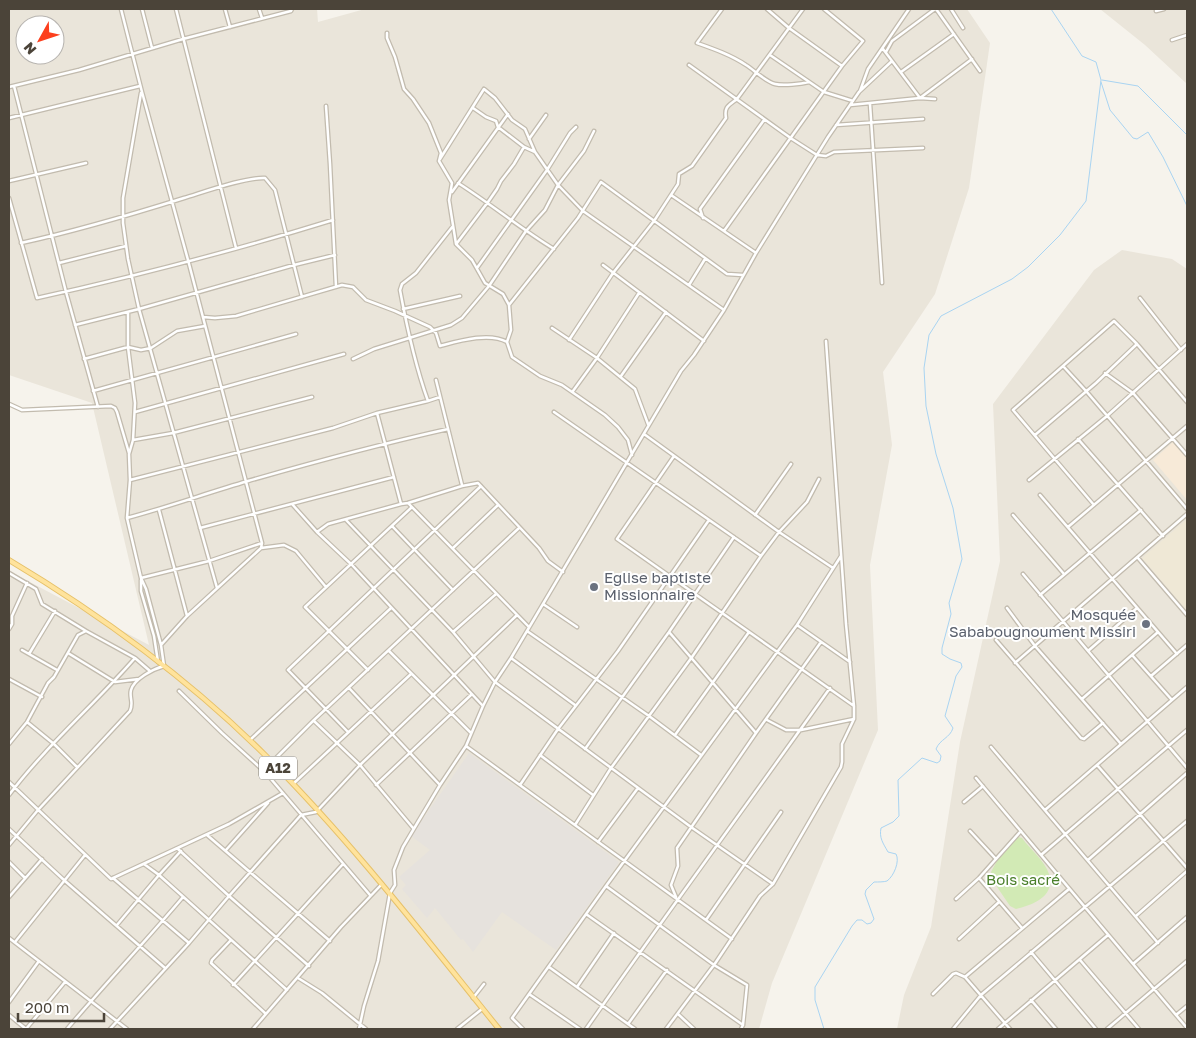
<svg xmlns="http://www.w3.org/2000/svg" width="1196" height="1038" viewBox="0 0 1196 1038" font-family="'Golos Text',sans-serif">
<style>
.residential{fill:#eae5da;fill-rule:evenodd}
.commercial{fill:#f7ead8}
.industrial{fill:#e6e2dd}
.education{fill:#efe8d6}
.green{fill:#d2eab5}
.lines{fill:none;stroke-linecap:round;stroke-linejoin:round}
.stream{stroke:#a9d4f2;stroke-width:1}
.minor-casing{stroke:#c2bbae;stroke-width:5}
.primary-casing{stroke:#e6c16a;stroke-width:6}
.minor{stroke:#fff;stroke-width:2.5}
.primary{stroke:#ffe39c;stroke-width:4}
.worship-dot{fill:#6b7280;stroke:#fff;stroke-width:2}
.labels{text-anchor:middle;stroke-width:4;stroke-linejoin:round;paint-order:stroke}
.shield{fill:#fff;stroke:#817c74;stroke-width:1}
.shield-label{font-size:14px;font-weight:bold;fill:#4b4439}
.worship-label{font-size:15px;fill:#5b616d;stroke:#fff;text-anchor:start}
.park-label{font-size:15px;fill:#4a7f2a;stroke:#fff}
</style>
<rect width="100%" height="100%" fill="#f6f3ec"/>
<!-- residential -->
<path class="residential" d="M9 9H317L318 22 365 9H967L990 43 969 188 935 294 883 372 892 445 870 565 878 730 772 983 759 1029H9V571L149 645 92 403 9 375ZM25 25H55V55H25Z
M1100 9H1187V84L1145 45Z
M1122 250 1172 259 1187 269V1029H897L904 995 931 927 960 742 1000 561 993 404 1094 270Z"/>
<!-- commercial -->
<path class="commercial" d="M1173 442 1187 458V500L1153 460Z"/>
<!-- industrial -->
<path class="industrial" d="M469 753 619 862 556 950 502 912 473 952 463 939 461 940 435 908 427 918 402 889 406 885 399 877 430 850 411 836Z"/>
<!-- education -->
<path class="education" d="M1187 519V611L1142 558Z"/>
<!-- green -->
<path class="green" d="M1018 837 1022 838C1030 849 1045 861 1049 874 1056 896 1033 905 1016 909L1010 906 993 881 991 872 998 859Z"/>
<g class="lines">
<!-- stream -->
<path class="stream" d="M1102 80 1138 86 1187 135
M1101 82 1110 110 1133 138 1137 139 1148 132 1163 157 1187 206
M824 1029 815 1000V987L852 926 857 920H862L867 924 871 923 874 919 865 894 866 890 874 882C878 882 884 882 887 881 894 876 900 861 896 854L888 852C883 843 879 838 881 828L893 822 899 816 898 780 922 758 937 763 940 761 941 756 936 749C940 739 950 738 953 728L945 716 956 676 962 667 961 663 950 659 942 654V648L951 614 949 603 962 559 953 508 936 454 926 406 924 368 929 335 941 316 1012 279 1028 267 1060 235 1086 201 1101 80 1096 62 1082 56 1051 9"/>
<!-- minor casing -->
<g class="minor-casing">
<path id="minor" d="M121 9 142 92 188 260 262 543 261 548 187 616 161 645
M142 9 152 48
M176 9 236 248
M225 9 230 27
M259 9 262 18
M722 9 697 43C714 49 731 55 746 65 754 70 766 82 775 84 783 86 801 84 809 82
M767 9 789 28 842 66
M936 9 980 71
M951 9 963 28
M1156 11 1164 9
M387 33V38L395 57 404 89 413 99 429 123 441 153 439 161 452 183 449 200 456 244 472 260 485 283 503 294 509 305 511 330 507 342 512 357 540 376 562 385 605 415 618 427 628 440 632 455
M1172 40 1187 35
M883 49 920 98 972 59
M886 52 892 41 935 9
M770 55 824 92 853 101
M689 65 792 139 817 155 826 156 834 152 923 148
M901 72 954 34
M14 86 66 292 98 407
M9 87 79 70 183 39 291 11 292 9
M860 91 868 69 909 9
M141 93 123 198V223L128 259 139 309 217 588
M870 104 882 283
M850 105 920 98 935 99
M326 106 330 164 336 287
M473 108 486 117 496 121 498 127 524 147 535 152 558 185 583 211 724 310
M9 118 140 86
M836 125 923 119
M529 139 546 115
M440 159 484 89 495 98 512 120 525 129 535 152
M9 181 86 163
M458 183C491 204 521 229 554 249
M452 192 508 114
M671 195 756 253
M9 198 37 298C137 276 236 250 333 220
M703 218 700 209 764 120
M724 231 842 66 863 41 824 9
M21 243C76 231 130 215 184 198 204 192 246 177 265 178L275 190 302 297
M457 243 488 202 497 189 501 181 514 164 524 147
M59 263 126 246
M603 265 704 341
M477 268 547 170 570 133 576 127
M689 285 705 259
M1140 298 1181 350
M509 305 578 218 601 182 727 274 743 275
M403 309 460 296
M203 317 215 318 236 316 342 285 353 287 366 300 395 311 430 327 436 333 440 346C459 341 489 332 507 342
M75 325 139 309 294 265 335 255
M552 328 597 358 635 389 648 424
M569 340 613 273 654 221 678 184 679 174 692 166 726 118C724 107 728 106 737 99L803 9
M84 359 128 347 141 350 151 348 177 331 205 326
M353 359 374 349 451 325 462 318 489 286 526 231 545 210 558 185 584 151 594 131
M1063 366 1086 391 1187 509
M1105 373 1133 393 1187 455
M621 376 666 312
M436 380 462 485
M93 391 296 334
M573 391 597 358 639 293
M428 401C415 365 407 328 400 290L402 284 416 273 453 226
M9 404 22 410 111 406 115 408 117 412 129 453
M135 412 344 354
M554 412 761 556
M377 413 401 504
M644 434 779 532 833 568
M1035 435 1096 383 1137 344
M1078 439 1163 536
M133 440 173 433 312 397
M674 456 617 539 854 706
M130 480 333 428 377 413 428 401 440 397
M1029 480 1107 416 1187 344
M1040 495 1177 654
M408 503 529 627
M292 504 317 532 352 565 483 706
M1094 505 1013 410 1114 321 1137 344 1187 402
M159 510 187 616
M755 515 791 464
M1013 515 1064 574
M127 518C168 507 207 493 248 481 314 462 381 444 448 429
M346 520 453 632 495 682 691 827 773 884
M392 526 453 590
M1068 527 1187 426
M200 528 394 477
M317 532 328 524 401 504 408 503 462 486 478 483 539 548 548 561 563 572
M261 548 284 545 296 551 326 587
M453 548 498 505
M1138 558 1187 615
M9 573 36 589 42 604 86 631 135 658 150 671
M1023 574 1187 768
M141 578 209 561 262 543
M141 580V591L154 636 158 662
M1040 595 1141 510
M543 604 577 627
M1007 608 1035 646 1121 744
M797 625 850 662
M9 629 12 624V616L27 583
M527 631 649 716 701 755
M453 632 496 594
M669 632 756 733
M996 640 1081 738 1084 739 1103 723
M22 650 57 670
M389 651 471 733
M1088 651 1137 608
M68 653 115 682 139 679
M29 654 55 611
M1132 655 1172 700
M511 658 575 705
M1015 663 1187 514
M368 670 305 607 412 507
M1151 676 1187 645
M9 679 42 697
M349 688 440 785
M179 691 222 733 265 772 370 895
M1082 699 1158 632
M767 720 786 730H801L854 719
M314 721 360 765 413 828
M27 722 54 744 77 767
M348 732 288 670 481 486
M675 735 749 632
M250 740 391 608
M9 744 27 722 48 683 54 677 78 635 86 631
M466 746 732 939
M991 747 1158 943
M585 749 669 632 734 537
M540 755 593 795
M272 762 314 720 519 528
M1097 765 1187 868
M976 778 1187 1028
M9 782 111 879 229 824 283 793
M293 784 411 674
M376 785 472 694
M520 785 558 729 618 651 709 520
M9 795C46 746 94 705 135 658
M964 802 983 786
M1045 810 1187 687
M575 825 611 768 692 657 761 556 779 532 807 502 819 479
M9 829 65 881 165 968
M970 831 996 859
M207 835 330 941
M598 842 638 788
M9 845 38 810 130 711C134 702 129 698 131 690 134 679 153 669 164 666L161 645 146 589 141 578 127 518 130 480 129 454 133 440 135 403 128 347V312
M178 849 229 896 309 966
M226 850 268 803
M1041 855 1187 730
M1088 860 1187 773
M9 862 25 878
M144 864 159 875 287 990
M113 878 189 943
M979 878 1022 928
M606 886 714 965 747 985 743 1025 741 1029
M9 897 42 859
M676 897 671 885 678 866 677 848 756 733 821 642
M956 899 979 878 1021 831
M586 914 743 1025
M1136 916 1187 871
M706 920 781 812
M117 925 159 875 181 851
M9 938 127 1029
M959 939 999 902
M231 940 212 960 211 963 266 1014
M15 942 85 855
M1031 952 1096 1029
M1080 960 1139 1029
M1133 964 1187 917
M549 967 635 1029
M965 977 1069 889
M298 978 322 993 366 1029
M233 985 343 864
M577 987 614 933
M529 994 580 1029
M933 994 953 974 956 973 965 977 1010 1029
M473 998 484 984
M1031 1000 1056 1029
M9 1002 39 961
M678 1014 694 1029
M9 1015 26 1029
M1176 1015 1187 1006
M628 1024 667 970
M26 1029 65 982
M67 1029C105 984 145 942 183 897
M110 1029 189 943 229 896 301 815 316 812 360 765 516 616
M253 1029 341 927 382 884
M359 1029 364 1006 378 961 390 893 395 885 394 870 403 847 440 785 466 746 483 706 495 682 511 658 681 371 694 355 724 310 756 253 828 137 859 92 892 61
M457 1029 482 1009
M523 1029 512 1018 606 886 797 625 841 556
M586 1029C666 914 749 802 830 688
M666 1029 714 965 760 896 773 884 841 767 842 762V744L854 719V706L846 624 826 341
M953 1029 981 995 1187 821
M998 1029 1108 935
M1107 1029 1187 961"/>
</g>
<!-- primary casing -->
<g class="primary-casing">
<path id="primary" d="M9 560C101 615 190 680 266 756 351 841 424 936 499 1029"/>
</g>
<!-- minor -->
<use href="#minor" class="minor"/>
<!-- primary -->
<use href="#primary" class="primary"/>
</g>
<!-- markers -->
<g class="worship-dot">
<circle cx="594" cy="587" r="5"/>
<circle cx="1146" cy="624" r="5"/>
</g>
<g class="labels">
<!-- shield labels -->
<rect class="shield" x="259" y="756.5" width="38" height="23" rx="4"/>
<g class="shield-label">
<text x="278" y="773">A12</text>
</g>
<!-- worship labels -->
<g class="worship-label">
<text x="604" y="583">Eglise baptiste<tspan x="604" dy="17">Missionnaire</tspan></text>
<text x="1136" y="620" text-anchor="end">Mosquée<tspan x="1136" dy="17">Sababougnoument Missiri</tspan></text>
</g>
<!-- park labels -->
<g class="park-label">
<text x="1023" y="885">Bois sacré</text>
</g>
</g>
<!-- border -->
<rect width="1196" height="1038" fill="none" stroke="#4b4439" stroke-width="20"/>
<!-- north arrow -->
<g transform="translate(40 40) rotate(230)"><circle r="24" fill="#ffffff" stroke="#b7b4b0"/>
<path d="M0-4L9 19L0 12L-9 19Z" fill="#fc3f1d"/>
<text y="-8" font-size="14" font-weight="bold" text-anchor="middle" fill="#4b4439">N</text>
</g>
<!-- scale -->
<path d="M18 1013v8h86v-8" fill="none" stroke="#4b4439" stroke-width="2.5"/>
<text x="25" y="1013" font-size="15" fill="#4b4439" stroke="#ffffff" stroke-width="4" paint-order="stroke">200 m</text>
</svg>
